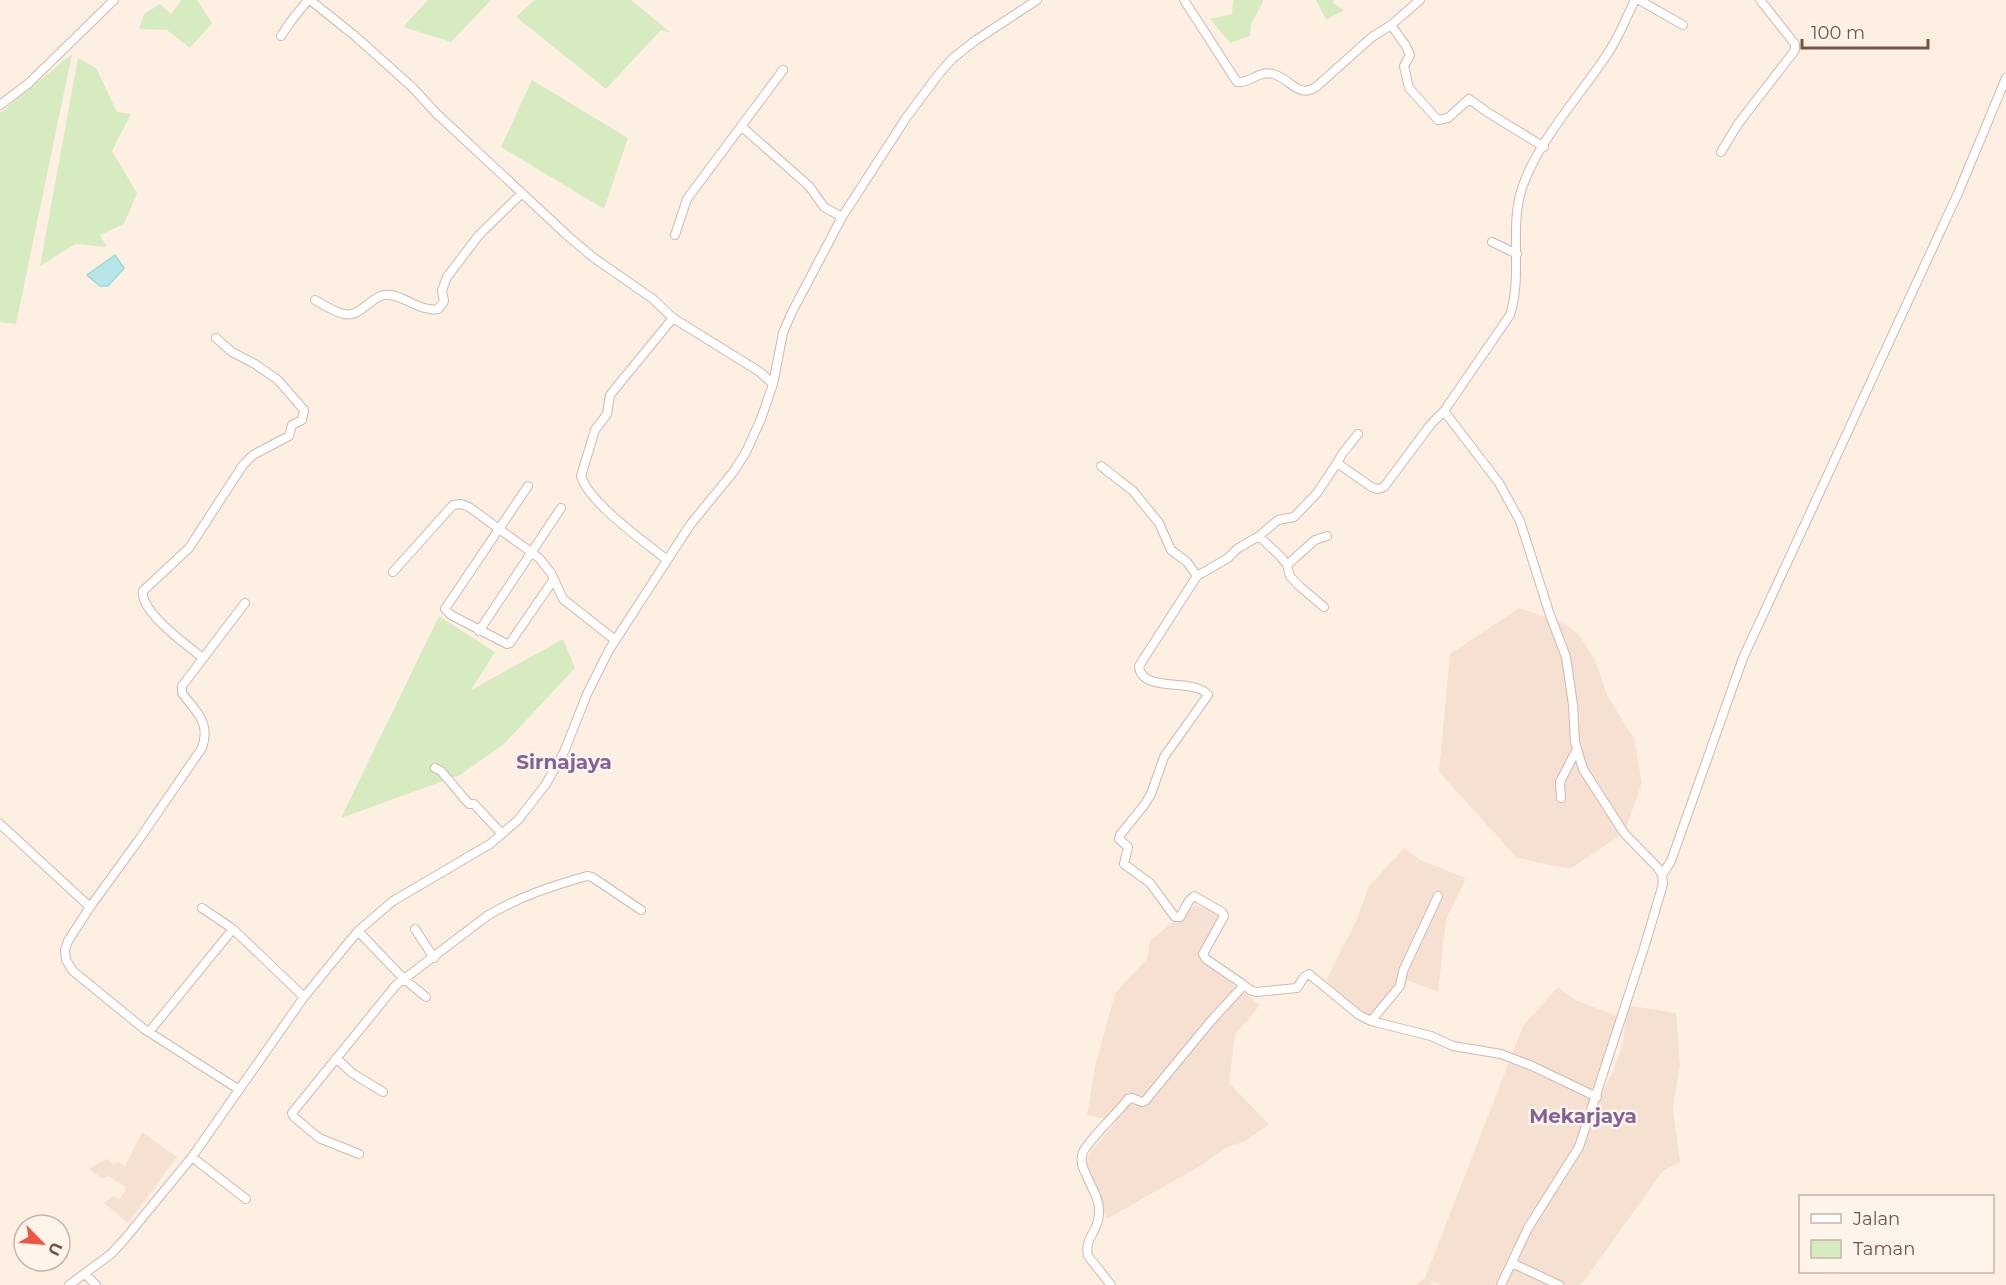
<svg xmlns="http://www.w3.org/2000/svg" width="2006" height="1285" viewBox="0 0 2006 1285" font-family="Montserrat,sans-serif">
<style>
.residential{fill:#f5e0d1}
.green{fill:#d7ebc0}
.water{fill:#b6e6e8;stroke:#9cd8da;stroke-width:1.5}
.lines{fill:none;stroke-linecap:round;stroke-linejoin:round}
.street-casing{stroke:#d1b8ab;stroke-width:10}
.street{stroke:#fff;stroke-width:8}
.labels{text-anchor:middle;stroke-width:5;stroke-linejoin:round;paint-order:stroke}
.quarter-label{font-size:20px;font-weight:bold;fill:#81639a;stroke:#fff4ea}
</style>
<rect width="100%" height="100%" fill="#fdf0e3"/>
<!-- residential -->
<path class="residential" d="M1519 608 1564 623 1580 636 1595 660 1607 695 1634 739 1642 783 1624 833 1570 869 1517 858 1439 772 1450 654Z
M1404 848 1420 860 1466 878 1446 920 1438 992 1402 978 1386 1004 1366 1018 1326 980 1357 919 1369 886Z
M1195 905 1224 914 1206 959 1239 991 1208 1031 1243 992 1260 1005 1235 1035 1229 1083 1269 1124 1246 1141 1225 1148 1205 1163 1107 1219 1081 1164 1124 1112 1112 1120 1087 1115 1095 1067 1115 993 1147 959 1150 940Z
M1558 987 1575 1000 1620 1017 1598 1087 1594 1086 1584 1090 1597 1097 1591 1113 1613 1072 1624 1040 1625 1005 1676 1013 1680 1066 1673 1108 1680 1162 1663 1171 1581 1285H1502L1552 1188 1522 1229 1495 1285H1441L1428 1280 1434 1285H1415L1425 1278 1523 1026Z
M142 1132 177 1157 128 1223 104 1203 112 1196 120 1199 126 1187 108 1176 102 1179 89 1169 100 1162 108 1159 113 1165 119 1162 125 1166Z"/>
<!-- green -->
<path class="green" d="M181 0H197L212 23 190 48 167 30 139 29 144 14 160 4 171 14Z
M428 0H491L451 42 403 27Z
M534 0H631L671 33 661 30 606 89 516 17Z
M1233 0H1263V2L1251 24 1250 36 1230 43 1210 19 1232 14Z
M1316 0H1334L1333 3 1344 10 1326 20Z
M72 54 16 324 0 322V113Z
M78 58 96 68 117 112 131 114 112 151 137 193 124 224 100 235 107 247 75 244 40 266Z
M532 80 628 138 604 209 501 147Z
M439 616 495 652 471 690 563 639 575 668 504 744 460 775 341 818Z"/>
<!-- water -->
<path class="water" d="M115 255 124 268 108 286H100L87 275Z"/>
<g class="lines">
<!-- street casing -->
<g class="street-casing">
<path id="street" d="M310 0 355 36 412 87 436 113 569 237 594 258 653 299 673 318 760 372 773 384
M1184 0 1237 82C1250 84 1258 70 1273 74 1290 78 1298 99 1316 87L1372 37 1391 25 1420 0
M1639 0 1683 25
M1391 25 1406 46 1410 55 1404 66 1409 88 1438 120 1448 118 1469 99 1487 112 1544 147
M281 36 291 21 308 0
M0 105 29 83 114 0
M741 126 809 186 824 207 842 217
M1721 152 1738 124 1795 50V44L1760 0
M675 235 687 199 783 70
M1492 242 1517 254
M315 300C324 305 334 312 344 314 363 318 372 292 390 295 406 297 421 312 438 309L444 301 442 290 447 277 479 235 521 194
M1337 463 1342 454 1358 434
M1101 466 1133 491 1159 523 1171 550 1187 562 1197 576
M528 486 445 609 451 615 507 644 510 643 554 579
M1259 536 1282 558 1287 565 1290 576 1298 585 1324 607
M667 560C645 542 589 503 581 476L595 430 607 414 610 395 673 318
M1287 565 1315 540 1327 536
M393 572 453 505 461 504 469 507 539 558 551 573 563 599 615 640
M479 631 561 508
M203 658C187 645 140 612 143 591L189 548 243 465 253 455 289 436 292 425 302 420 304 410 278 380 255 364 232 352 216 338
M435 768 441 771 469 804H474L502 834
M1561 798 1560 782 1576 751
M0 824 90 907
M1662 875 1671 861 1743 658 1959 191 2006 78
M202 908 233 929 304 997
M415 929 434 958
M358 931 404 979 487 916C518 897 552 886 587 876L592 877 641 910
M1244 985 1206 959 1203 954 1224 916 1222 912 1194 896 1189 901 1180 917H1175L1150 883 1124 864 1128 847 1119 839 1120 835 1145 804 1151 794 1164 757 1208 695C1194 677 1141 694 1139 666L1197 576 1228 558 1237 549 1259 536 1278 520 1294 517 1317 493 1337 463 1373 488 1378 489 1384 487 1431 424 1444 411
M1371 1021 1400 986 1403 971 1438 896
M149 1032 233 929
M336 1058 352 1073 383 1092
M238 1089 144 1029 73 971 66 960 65 950 68 941 90 907 138 841 202 748C211 722 196 712 182 693V686L245 603
M359 1154 319 1138 294 1117 292 1113 396 985 404 979 426 997
M192 1157 246 1199
M1512 1263 1559 1285
M85 1274 96 1285
M69 1285 111 1254 124 1240 192 1157 304 997 358 931 393 901 490 844 518 820 546 784 564 752 587 694 609 650 690 525 734 471 746 452 761 419 773 384 783 333 791 314 842 217 906 118 938 75 953 58 976 40 1037 0
M1111 1285 1088 1256C1084 1237 1099 1232 1099 1213 1100 1198 1091 1188 1086 1174 1082 1167 1080 1160 1083 1152 1089 1139 1118 1113 1128 1099L1132 1098 1142 1102 1145 1101 1210 1022 1244 985 1250 990 1256 992 1297 988 1304 977 1309 974 1359 1015 1371 1021 1431 1036 1453 1046 1501 1054 1532 1066 1597 1097
M1501 1285 1528 1228 1579 1147 1645 945 1663 884 1662 875 1658 868 1624 833 1583 769 1575 742 1573 705 1566 657 1550 615 1520 521 1499 483 1444 411 1510 315C1523 275 1509 227 1522 188 1539 139 1580 96 1608 53 1619 37 1626 18 1635 0"/>
</g>
<!-- street -->
<use href="#street" class="street"/>
</g>
<g class="labels">
<!-- quarter labels -->
<g class="quarter-label">
<text x="564" y="769">Sirnajaya</text>
<text x="1583" y="1123">Mekarjaya</text>
</g>
</g>
<!-- legend -->
<rect x="1799" y="1195" width="195" height="78" fill="#fff4ea" stroke="#c8b4a9" stroke-width="1.5"/>
<rect x="1811" y="1214" width="30" height="9" fill="#ffffff" stroke="#c8b4a9" stroke-width="1.5"/>
<text x="1853" y="1225" font-size="18" fill="#765347">Jalan</text>
<rect x="1811" y="1240" width="30" height="18" fill="#d7ebc0" stroke="#c8b4a9" stroke-width="1.5"/>
<text x="1853" y="1255" font-size="18" fill="#765347">Taman</text>
<!-- north arrow -->
<g transform="translate(42 1243) rotate(115)"><circle r="28" fill="#fff4ea" stroke="#c8b4a9" stroke-width="1.5"/>
<path d="M0-4.5L10 22L0 15L-10 22Z" fill="#ed5442"/>
<text y="-9" font-size="16" font-weight="bold" text-anchor="middle" fill="#765347">U</text>
</g>
<!-- scale -->
<path d="M1802 39v9h126v-9" fill="none" stroke="#765347" stroke-width="3"/>
<text x="1811" y="39" font-size="18" fill="#765347" stroke="#fff4ea" stroke-width="4.5" paint-order="stroke">100 m</text>
</svg>
